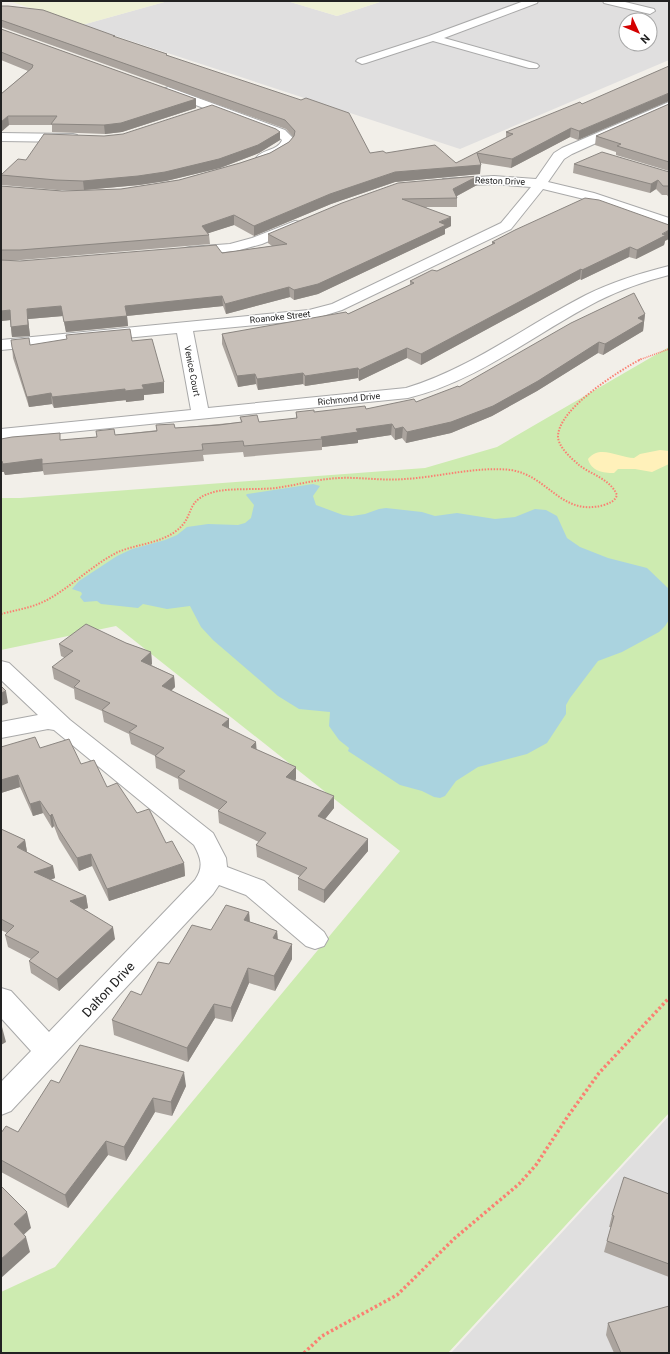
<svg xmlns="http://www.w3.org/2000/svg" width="670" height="1354" viewBox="0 0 670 1354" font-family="Roboto,sans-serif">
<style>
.residential{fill:#e0dfdf;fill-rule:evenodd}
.farmland{fill:#eef0d5}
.grass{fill:#cdebb0}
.sand{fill:#fff1ba}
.water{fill:#aad3df}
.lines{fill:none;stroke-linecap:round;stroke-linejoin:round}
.minor-casing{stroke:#a9a9a9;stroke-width:2}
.path-far2{stroke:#fa8072;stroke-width:1.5;stroke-dasharray:1 1;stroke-linecap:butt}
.path-far1{stroke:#fa8072;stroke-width:2;stroke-dasharray:1.5 1.5;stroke-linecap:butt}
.path{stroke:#fa8072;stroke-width:3.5;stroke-dasharray:2.5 2.5;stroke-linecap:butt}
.minor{fill:#fff;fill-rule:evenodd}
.wall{fill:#aba49e}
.shaded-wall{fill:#8b8681}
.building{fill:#c7bfb8;stroke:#8b8681}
.labels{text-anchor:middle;stroke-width:3;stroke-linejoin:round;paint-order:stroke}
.far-street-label{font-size:9px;fill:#222;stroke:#fff}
.near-street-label{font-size:13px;fill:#222;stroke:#fff}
</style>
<rect width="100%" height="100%" fill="#f2efe9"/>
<!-- residential -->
<path class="residential" d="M168 1H287L337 16 383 1H669V60L460 149 82 25ZM626 20H650V44H626Z
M669 1116V1353H451Z"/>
<!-- farmland -->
<path class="farmland" d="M9 1H168L82 25Z
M287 1H383L337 16Z"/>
<!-- grass -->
<path class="grass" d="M669 347V1113L448 1353H1V1292L55 1267 400 851 116 626 1 650V498H20L425 468 497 447Z"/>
<!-- sand -->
<path class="sand" d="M660 450 669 451V464L652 472 635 469H618L614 473C603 473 591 471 588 459 600 444 619 458 634 458L640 454Z"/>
<!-- water -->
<path class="water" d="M313 484 320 486 313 496 316 505 343 515 352 516 365 514 379 509 386 508 422 512 435 516 457 513 495 519 515 517 535 509 546 510 557 516 567 538 580 547 608 558 647 568 669 589V620L665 626 659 632 622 652 598 661 570 698 566 705V714L547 743 527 754 478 767 456 781 445 796 440 798 434 797 422 791 400 785 348 751 349 748 339 740 329 726 330 712 299 709 278 696 213 640 201 627 190 606 167 609 143 604 138 608 101 604 97 601 84 602 80 597 82 594 81 592 72 589 79 581 117 556 132 549 165 540 177 535 187 527 208 524 238 525 245 523 251 518 254 505 246 495 247 494Z"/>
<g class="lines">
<!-- minor casing -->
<g class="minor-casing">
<path id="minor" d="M524 1H538L537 3 444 38 537 64 539 66 537 68H529L433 41 366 63 362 64 356 61 358 59 429 36Z
M603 1H621L654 9 655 11 650 14 604 3Z
M168 87 285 130 294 139C292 152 270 164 257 161L256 158C262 149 278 151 282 140L277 136 164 93 162 91 164 89Z
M669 102V110L572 154 564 159 548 182 594 193 669 218V227L584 199 543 189 511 229 342 310 310 320 193 331 208 408 406 388C472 368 525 326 586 295 612 282 641 273 669 266V275C645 281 620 290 598 301 534 334 478 381 408 398L1 439V429L191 410 177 333 1 350V340L309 310 332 304 501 223 531 187 494 184 448 186 443 185 441 182 443 179 494 176 536 179 554 153 562 148Z
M1 133 73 134 77 135 79 138 77 141 73 142 1 141Z
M295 221 300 222 302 225 300 228 262 244 236 251 190 255 185 254 183 251 185 248 190 247 230 244 252 238Z
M1 661 9 663 70 720 213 833 226 858 227 867 264 881 324 932 328 939 324 946 315 949 306 946 246 895 219 885 213 894 11 1111 1 1115V1082L31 1051 1 1018V988L11 991 49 1032 195 880C204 867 201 858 194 845L54 730 48 729 1 738V722L38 715 1 680Z"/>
</g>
<!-- path-far2 -->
<path class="path-far2" d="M639 360 669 349"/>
<!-- path-far1 -->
<path class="path-far1" d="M1 614C16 610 31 608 45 601 70 588 91 566 116 553 135 544 159 544 176 531 197 516 182 499 218 491 237 488 257 490 276 488 297 485 318 479 339 478 361 477 383 481 405 479 439 477 478 466 511 470 549 476 561 517 604 505 610 503 615 501 617 495 610 479 592 475 579 465 571 458 558 447 558 436 559 408 619 371 641 359"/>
<!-- path -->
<path class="path" d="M304 1353 322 1336 397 1295 455 1238 519 1184 536 1165 568 1116 599 1073 669 998"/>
<!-- minor -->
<use href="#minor" class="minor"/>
</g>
<!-- wall -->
<path class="wall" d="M1 6 115 37 167 54V55L370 153H386L456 163 506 138V132L582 104 578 140 570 137 511 168 480 163V174L395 182 331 204 254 236 234 225 208 233 209 235 210 244 21 260H1V186L62 191 121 189 179 180 240 163 270 153 289 142 293 137 286 129 1 27Z
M1 29 196 99V108L122 132 105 134 52 132V125H9L1 132V94L28 71 1 60Z
M669 104V171L616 155V152L595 145 596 136Z
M280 132V140L259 153 220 168 166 181 139 185 84 190H57L2 185 1 175 26 160 104 136Z
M574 164 669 172V198L667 195H662L656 189 650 193 573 173Z
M478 176 477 185 457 196V207H426L451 226 445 229V234L318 294 294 300 290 297 226 314 223 306 127 316 128 326 66 332 63 316 28 319 30 336 12 337 10 320 1 321V260L20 261 222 253 272 246 268 243V234Z
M665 241 664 245 636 259 629 257 581 280 580 279 421 365 407 358 359 381 358 378 305 386 303 384 258 390 256 384 238 387 222 344V334L348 314 410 285V281L437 271 492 245V242Z
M645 314 643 331 603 355 598 353 537 391 492 416 451 433 406 443 402 438 395 440 391 435 358 440V443L322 447V450L244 457 243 452 203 455 204 461 44 475 43 471 5 475 4 472H1V439L61 440 97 437 175 428 241 422 240 417 259 422 296 419V412H314L366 409 416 402 459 387Z
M132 341 164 393 144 395V400L126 402V400L54 408 52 404 29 407 13 358 12 347 30 345Z
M126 643 151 652 152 664 151 665 174 676 175 687 171 691 229 719V729L257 750 296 767V779L295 780 334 808 325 819 368 851 324 903 298 890V878L300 876 257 857 256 845 259 842 219 823 218 811 219 810 179 789 178 779 156 768 155 756 131 744 129 734 104 722 102 711 75 699 74 689 54 679 52 667 65 658 61 656 59 644Z
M1 747 40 748 81 764 137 813 166 843 184 863 185 876 109 901 92 866 79 871 59 839 54 826 52 828 43 813 33 816 20 787 1 793Z
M1 829 25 840 27 852 53 866 55 878 51 880 86 896 88 908 84 909 115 939 59 991 31 973 29 961 31 959 8 947 5 935 7 933 1 930Z
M249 912 250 922 277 931 278 940 292 944V959L275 991 249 983 232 1022 215 1018 188 1062 114 1035 112 1020 141 995 169 964 211 930Z
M59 1083 186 1086 172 1116 155 1112 126 1161 108 1155 68 1208 1 1172V1133L18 1132Z
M669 1194V1277L604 1252 607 1241 611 1227H609L612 1215Z
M608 1323 669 1353H614L606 1335Z"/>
<!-- shaded-wall -->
<path class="shaded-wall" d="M669 93V101L578 140 579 131Z
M196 99V108L122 132 105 134 104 125Z
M8 116 9 125 1 132V122Z
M571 128 570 137 511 168 512 159Z
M280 132V140L259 153 220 168 166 181 139 185 84 190 83 181Z
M481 165 480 174 395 182 331 204 254 236V226L330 194 395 172Z
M478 176 477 185 453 198V189Z
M658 180 656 189 650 193 651 184Z
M234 215V225L203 235 202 226Z
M451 217V226L445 229V234L318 294 294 300V290Z
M669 230V239L665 241 664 245 636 259 637 250Z
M630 247 629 257 581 280 582 270Z
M581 269 580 279 421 365V354Z
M289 287 290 297 226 314 225 304Z
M222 296 223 306 126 316 125 306Z
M61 306 63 316 28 319 30 336 12 337 11 327 27 309Z
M10 310 11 320 1 321V311Z
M645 314 643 331 603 355 605 344 638 318Z
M127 316 128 326 66 332 64 322Z
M599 342 598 353 537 391 492 416 451 433 406 443 407 432Z
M407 348V358L359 381V370Z
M358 368V378L305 386V376Z
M303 373V384L258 390 257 379Z
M255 374 256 384 238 387 237 376Z
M164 382V393L144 395V400L126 402 125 391 142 385Z
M125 389 126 400 54 408 52 397Z
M51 393 52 404 29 407 27 397Z
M392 424 391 435 358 440V443L322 447V439L321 437 356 429Z
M403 427 402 438 395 440V429Z
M42 459 43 471 5 475 4 472H1V461Z
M151 652 152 664 142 673 141 661Z
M174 676 175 687 163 698 162 686Z
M6 691 8 703 1 706V693Z
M229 719V731L222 725Z
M256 742 257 754 251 747Z
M296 767V779L287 789 286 777Z
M18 775 20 787 1 793V780Z
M334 796V808L318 828V816Z
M40 801 43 813 33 816 30 804Z
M52 814 54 826 52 828 50 816Z
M368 839V851L324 903V890Z
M25 840 27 852 17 847Z
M91 854 92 866 79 871 77 858Z
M184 863 185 876 109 901 107 889Z
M53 866 55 878 36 884 34 872Z
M86 896 88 908 72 913 70 901Z
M249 912 250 927 244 920Z
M113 927 115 939 59 991 57 979Z
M277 931 278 945 273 938Z
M292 944V959L275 991 274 976Z
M248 968 249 983 232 1022 231 1008Z
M214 1004 215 1018 188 1062 187 1048Z
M2 1027 6 1042 1 1045V1028Z
M184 1072 186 1086 172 1116 171 1102Z
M153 1098 155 1112 126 1161 124 1147Z
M106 1141 108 1155 68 1208 65 1195Z
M27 1212 31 1228 18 1240 14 1224Z
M26 1237 30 1252 1 1278V1259Z"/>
<!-- building -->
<path class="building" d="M1 6H8L43 10 115 36H113L167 54 166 55 301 100 306 98 349 113 370 153 383 151 386 153 435 145 456 163 513 134 506 132 580 102 582 104 669 66V93L579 131 571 128 512 159 477 153 481 165 395 172 330 194 254 226 234 215 202 226 209 235 20 250H1V186L62 191 121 189 179 180 240 163 270 153 289 142 294 136 295 131 285 120 1 20Z
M1 29 196 99 121 123 104 125 51 124 57 116H8L1 122V94L32 68 33 65 1 52Z
M669 104V162L617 146 621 144 596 136Z
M212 105 276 129 280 132 258 145 219 159 165 172 138 176 83 181 56 180 1 175 18 159 26 160 44 134 104 136 123 134Z
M602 152 669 172V187L668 186H663L658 180 651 184 574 164Z
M478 176 453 189 457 198 402 199 451 217 439 222 446 225 318 284 294 290 289 287 225 304 222 296 125 306 127 316 64 322 61 306 27 309 28 325 11 327 10 310 1 311V260L20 261 216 245 222 253 287 244 268 234 342 203 398 183Z
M585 198 599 200 669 225V230L662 234 666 235 637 250 630 247 582 270 581 269 421 354 407 348 359 370 358 368 305 376 303 373 257 379 255 374 237 376 222 334 346 312 348 314 414 283 410 281 432 270 437 271 495 243 492 242 515 230Z
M634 293 645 314 638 318 644 321 605 344 599 342 538 381 493 406 451 422 407 432 403 427 395 429 392 424 356 429 358 432 321 437 322 439 244 446 243 441 202 444 203 450 42 464V459L3 464 2 461H1V439L12 437 60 433V440L97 437 96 431 114 429 115 435 157 431 156 425 174 424 175 428 219 425 242 422 240 417 257 415 259 422 297 418 296 412 314 410V412L365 406 366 409 414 399 416 402 458 386 459 387 571 323Z
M130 329 132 341 152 339 164 382 142 385 144 389 125 391V389L52 397 51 393 27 397 12 347 11 340 29 338 30 345 67 339 66 335Z
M86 624 126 643 151 652 141 661 174 676 162 686 229 719 222 725 256 742 251 747 296 767 286 777 334 796 318 816 368 839 324 890 298 878 307 868 256 845 266 833 218 811 227 802 178 777 185 771 155 756 164 748 129 732 137 726 102 710 110 703 74 687 80 681 52 667 73 651 59 644Z
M1 686 6 691 1 693Z
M35 737 40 748 69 739 81 764 94 760 107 787 117 783 137 813 149 809 166 843 172 841 184 863 107 889 91 854 77 858 57 827 52 814 50 816 40 801 30 804 18 775 1 780V747Z
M1 829 25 840 17 847 53 866 34 872 86 896 70 901 113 927 57 979 29 961 39 952 5 935 14 926 1 919Z
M226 905 249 912 244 920 277 931 273 938 292 944 274 976 248 968 231 1008 214 1004 187 1048 112 1020 131 991 141 995 158 962 169 964 192 925 211 930Z
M80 1045 184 1072 171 1102 153 1098 124 1147 106 1141 65 1195 1 1160V1133L6 1126 18 1132 51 1080 59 1083Z
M624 1177 669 1194V1264L607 1241 614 1216 612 1215Z
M1 1186 27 1212 14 1224 26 1237 1 1259Z
M669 1306V1353H621L608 1323Z"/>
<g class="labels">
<!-- far-street labels -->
<g class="far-street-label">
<text transform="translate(500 181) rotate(2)" y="3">Reston Drive</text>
<text transform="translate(280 317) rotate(-6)" y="3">Roanoke Street</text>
<text transform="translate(192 371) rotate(79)" y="3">Venice Court</text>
<text transform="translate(349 399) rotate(-6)" y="3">Richmond Drive</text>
</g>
<!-- near-street labels -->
<g class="near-street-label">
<text transform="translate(108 989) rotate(-47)" y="5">Dalton Drive</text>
</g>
</g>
<!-- border -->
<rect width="670" height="1354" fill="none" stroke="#222222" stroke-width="4"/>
<!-- north arrow -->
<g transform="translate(638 32) rotate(134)"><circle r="19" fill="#ffffff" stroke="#a7a7a7"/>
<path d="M0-3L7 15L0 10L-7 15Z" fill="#d40000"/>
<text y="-6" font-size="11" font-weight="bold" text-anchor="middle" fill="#222222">N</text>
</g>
</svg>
